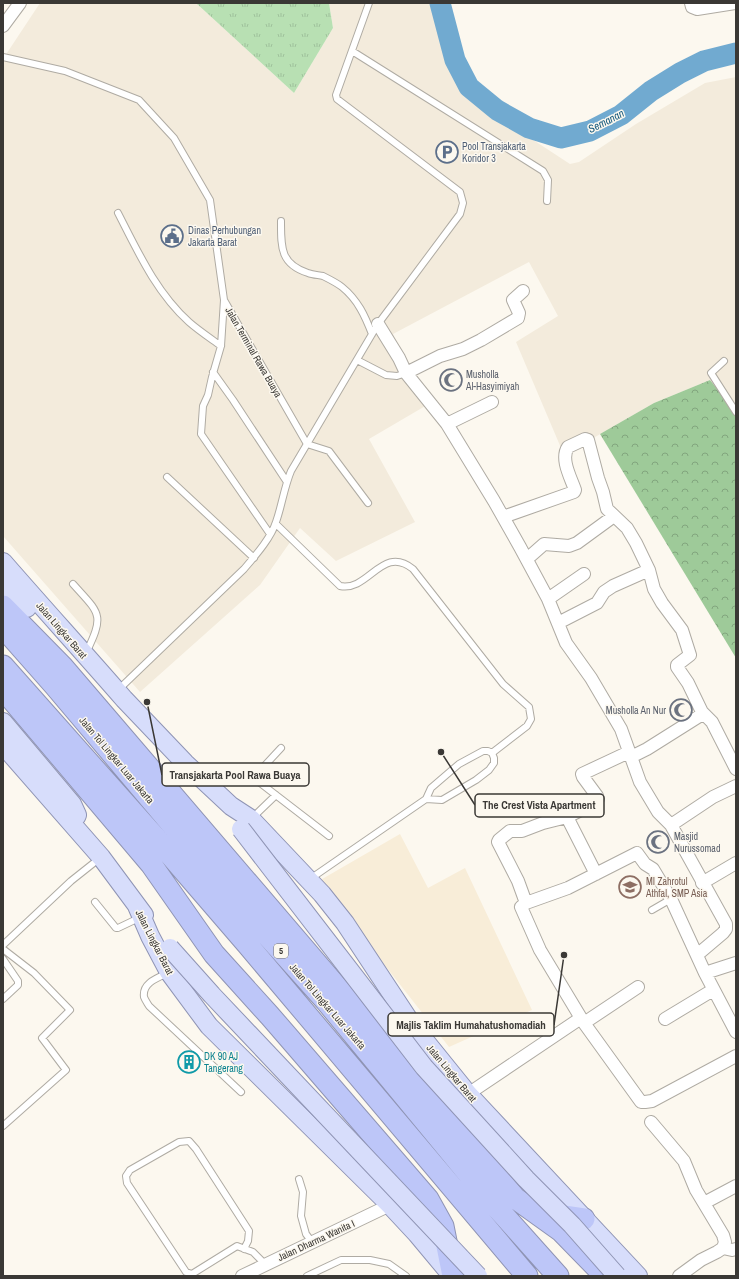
<svg xmlns="http://www.w3.org/2000/svg" width="739" height="1279" viewBox="0 0 739 1279" font-family="'Archivo Narrow',sans-serif">
<style>
.commercial{fill:#f8edd8}
.built{fill:#f3ebdc}
.grass{fill:url(#grass-tufts)}
.forest{fill:url(#forest-crowns)}
.lines{fill:none;stroke-linecap:round;stroke-linejoin:round}
.river{stroke:#71aad0;stroke-width:21}
.lane-casing{stroke:#afaba3;stroke-width:8}
.street-casing{stroke:#afaba3;stroke-width:14}
.primary-casing{stroke:#8f94b4;stroke-width:20}
.highway-casing{stroke:#8f94b4;stroke-width:23}
.lane{stroke:#fff;stroke-width:6}
.street{stroke:#fff;stroke-width:12}
.primary{stroke:#d7ddfb;stroke-width:18}
.highway{stroke:#bdc6f8;stroke-width:21}
.primary-bridge-casing{stroke:#8f94b4;stroke-width:20;stroke-linecap:butt}
.primary-bridge{stroke:#d7ddfb;stroke-width:18}
.labels{text-anchor:middle;stroke-width:3;stroke-linejoin:round;paint-order:stroke}
.shield{fill:#fcf8ef;stroke:#74726d;stroke-width:1}
.shield-label{font-size:9px;font-weight:bold;fill:#3a3835}
.service-label{font-size:10px;fill:#4e5e75;stroke:#fcf8ef;text-anchor:start}
.street-label{font-size:10px;fill:#3a3835;stroke:#fcf8ef}
.worship-label{font-size:10px;fill:#5b616d;stroke:#fcf8ef;text-anchor:start}
.education-label{font-size:10px;fill:#785e54;stroke:#fcf8ef;text-anchor:start}
.culture-label{font-size:10px;fill:#0d838f;stroke:#fcf8ef;text-anchor:start}
.water-label{font-size:11px;font-style:italic;fill:#13587d;stroke:#fcf8ef}
.leader{fill:none;stroke:#3a3835;stroke-width:1.5}
.callout-dot{fill:#3a3835;stroke:#fcf8ef;stroke-width:1.5}
.callout{fill:#fcf8ef;stroke:#3a3835;stroke-width:1.5}
.callout-label{font-size:11px;text-anchor:middle;font-weight:bold;fill:#3a3835}
</style>
<defs>
<pattern id="grass-tufts" width="24" height="20" patternUnits="userSpaceOnUse"><rect width="24" height="20" fill="#b8e0b3"/><path d="M3 7l-1-3M5 7V3M7 7l1-3M15 17l-1-3M17 17v-4M19 17l1-3" fill="none" stroke="#9fc19b"/></pattern>
<pattern id="forest-crowns" width="20" height="18" patternUnits="userSpaceOnUse"><rect width="20" height="18" fill="#9eca99"/><path d="M2 6a3 3 0 1 1 6 0M12 15a3 3 0 1 1 6 0" fill="none" stroke="#82a57e"/></pattern>
</defs>
<rect width="100%" height="100%" fill="#fcf8ef"/>
<!-- commercial -->
<path class="commercial" d="M400 834 428 888 465 868 532 1010 449 1047 332 898 317 882Z"/>
<!-- built -->
<path class="built" d="M40 3H196L294 93 333 28 329 3H433L446 63 469 98 570 164 579 162 636 124 705 83 736 77V412L710 380 654 403 564 455 516 342 558 316 529 262 393 334 427 405 369 439 415 522 336 561 300 528 260 585 140 692 3 536V59Z"/>
<!-- grass -->
<path class="grass" d="M196 3H329L333 28 294 93Z"/>
<!-- forest -->
<path class="forest" d="M710 380 736 412V658L600 434 654 403Z"/>
<g class="lines">
<!-- river -->
<path class="river" d="M440 3 455 60 469 87 497 110 529 128 561 138 590 131 621 115 651 91 680 73 704 61 736 53"/>
<!-- lane casing -->
<g class="lane-casing">
<path id="lane" d="M352 51 543 171 548 180 547 201
M3 57 65 71 139 100 174 138 210 200 224 300 307 444
M118 213C138 252 156 292 189 322 198 330 210 338 221 346
M281 221C281 247 280 264 308 273 313 275 319 275 323 276 329 279 337 283 342 287 358 300 365 316 372 334
M224 300 221 346 212 377 208 395 203 406 201 434 270 534
M357 360 386 375 397 376 406 373
M724 361 711 373 736 412
M213 372 233 400 287 482
M307 444 329 451 368 503
M167 477 254 558
M276 524 340 586C369 592 382 544 413 569L503 684 529 707 531 719 527 726 492 753
M73 584C100 614 105 614 86 653
M118 690 244 569C255 556 271 538 276 522 282 505 284 488 291 471L378 324 460 214 463 203 460 192 337 99 336 95 369 3
M281 748 255 776V779L329 836
M426 799 442 800 476 780 489 770 494 763V758L492 753
M252 818 276 795
M310 879 426 799 431 788 459 764 483 751H488L492 753
M95 902 116 928H118L141 917
M652 910 671 899
M3 945 71 881 100 858
M3 949 34 973 70 1010 42 1038 66 1070 3 1126
M3 959 18 981V985L3 999
M168 973C157 978 142 983 144 997 145 1000 148 1004 149 1006L241 1092
M299 1179 303 1192 301 1216 306 1234 312 1242
M244 1249 248 1241 249 1231 196 1149 189 1141 179 1142 130 1170 126 1176 127 1183 186 1272 192 1274 237 1246 253 1252 265 1264
M307 1276 341 1260H370L389 1264 406 1276"/>
</g>
<!-- street casing -->
<g class="street-casing">
<path id="street" d="M691 3 692 7 697 9 735 3
M3 26 20 3
M378 324 399 358 406 373 447 424 494 501 520 547 548 599 566 643 591 678 621 729 640 782 658 812 671 825 726 924V929L723 933 697 955
M406 373 440 356 463 349 481 340 518 318 519 313 513 300 523 291
M447 424 492 402
M503 517 574 492 575 490C571 478 560 459 568 447L585 439 588 440 598 478 603 492 607 509 627 528 636 543 649 570 654 589 662 603 682 630 690 655 677 665V667L688 683 702 712 712 722 736 769
M527 559 544 544 569 546 577 543 614 516
M548 599 584 574
M558 623 597 603 604 592 613 586 649 570
M631 757 647 749 701 715 702 712
M567 817 595 803 598 799 597 796 583 777 582 774 629 752
M671 825 713 797 736 786
M702 883 736 863
M526 903 518 881 498 842 499 840 510 831H522L543 823 567 817 596 874
M705 973 736 963
M665 1019 713 990
M584 1023 638 987
M736 1032 705 973 671 899 653 869 645 864 637 853 568 888 526 903 521 907 540 950 584 1023 641 1102H645L652 1101 736 1056
M468 1094 581 1018
M651 1122 684 1161 696 1190 723 1235 725 1242 723 1248 717 1252 701 1260 679 1276
M704 1203 736 1186
M723 1248 732 1250 736 1249
M242 1276 390 1205"/>
</g>
<!-- primary casing -->
<g class="primary-casing">
<path id="primary" d="M3 562C43 608 84 653 124 699L185 763 231 806 251 819 322 894 345 923 413 1026 468 1094 638 1276
M3 582 27 608
M3 722 72 804 77 815 76 817
M3 745 101 857 144 915
M137 906 150 936 169 972 209 1026 390 1205 417 1234 452 1276"/>
</g>
<!-- highway casing -->
<g class="highway-casing">
<path id="highway" d="M3 606 62 666 110 722 389 1048 515 1198 561 1231 605 1276
M3 627 55 686 239 904 326 1001 490 1200 558 1276
M3 666 154 836 247 944 527 1276
M3 689 151 864 214 954 270 1016 428 1199 443 1226 453 1276
M550 1214 584 1219"/>
</g>
<!-- lane -->
<use href="#lane" class="lane"/>
<!-- street -->
<use href="#street" class="street"/>
<!-- primary -->
<use href="#primary" class="primary"/>
<!-- highway -->
<use href="#highway" class="highway"/>
<!-- primary-bridge casing -->
<g class="primary-bridge-casing">
<path id="primary-bridge" d="M241 829 424 1067 526 1179 572 1225 617 1276
M170 948 212 995 478 1276"/>
</g>
<!-- primary-bridge -->
<use href="#primary-bridge" class="primary-bridge"/>
</g>
<!-- icons -->
<defs>
<g id="parking-ring" transform="scale(1.15)"><circle r="9.5" fill="#fcf8ef" stroke="#5c6f8a" stroke-width="1.5"/><path d="M-3.5-5.5H1a3.5 3.5 0 0 1 0 7H-1V5.5H-3.5ZM-1-3.4V-.6H.8a1.4 1.4 0 0 0 0-2.8Z" fill="#5c6f8a"/></g>
<g id="civic-ring" transform="scale(1.15)"><circle r="9.5" fill="#fcf8ef" stroke="#5c6f8a" stroke-width="1.5"/><path d="M-.6-6.5H3V-4.5H.6V-3L4-1V1h2V6H-6V1h2V-1L-.6-3ZM-1.2 2.5V6h2.4V2.5Z" fill="#5c6f8a"/></g>
<g id="mosque-ring" transform="scale(1.15)"><circle r="9.5" fill="#fcf8ef" stroke="#6b7280" stroke-width="1.5"/><path d="M3.5-4.9A6 6 0 1 0 3.5 4.9A5 5 0 1 1 3.5-4.9Z" fill="#6b7280"/></g>
<g id="school-ring" transform="scale(1.15)"><circle r="9.5" fill="#fcf8ef" stroke="#8d6e63" stroke-width="1.5"/><path d="M0-5L7-2L0 1L-7-2ZM-4 1L0 2.5L4 1V4Q0 6-4 4Z" fill="#8d6e63"/></g>
<g id="building-ring" transform="scale(1.15)"><circle r="9.5" fill="#fcf8ef" stroke="#0f9aa8" stroke-width="1.5"/><path d="M-4-6H4V6H1V3H-1V6H-4ZM-2.5-4.3h1.7v1.8h-1.7ZM.8-4.3h1.7v1.8H.8ZM-2.5-1h1.7V.8h-1.7ZM.8-1h1.7V.8H.8Z" fill="#0f9aa8"/></g>
</defs>
<g fill-rule="evenodd">
<use href="#parking-ring" x="447" y="152"/>
<use href="#civic-ring" x="172" y="236"/>
<use href="#mosque-ring" x="451" y="380"/>
<use href="#mosque-ring" x="681" y="710"/>
<use href="#mosque-ring" x="658" y="842"/>
<use href="#school-ring" x="630" y="887"/>
<use href="#building-ring" x="189" y="1062"/>
</g>
<g class="labels">
<!-- shield labels -->
<rect class="shield" x="274" y="944" width="14" height="14" rx="3"/>
<g class="shield-label">
<text x="281" y="954">5</text>
</g>
<!-- service labels -->
<g class="service-label">
<text x="462" y="150">Pool Transjakarta<tspan x="462" dy="12">Koridor 3</tspan></text>
<text x="188" y="234">Dinas Perhubungan<tspan x="188" dy="12">Jakarta Barat</tspan></text>
</g>
<!-- street labels -->
<g class="street-label">
<text transform="translate(254 352) rotate(60)" y="4">Jalan Terminal Rawa Buaya</text>
<text transform="translate(62 630) rotate(49)" y="4">Jalan Lingkar Barat</text>
<text transform="translate(117 760) rotate(50)" y="4">Jalan Tol Lingkar Luar Jakarta</text>
<text transform="translate(155 942) rotate(63)" y="4">Jalan Lingkar Barat</text>
<text transform="translate(328 1006) rotate(49)" y="4">Jalan Tol Lingkar Luar Jakarta</text>
<text transform="translate(452 1073) rotate(50)" y="4">Jalan Lingkar Barat</text>
<text transform="translate(316 1240) rotate(-25)" y="4">Jalan Dharma Wanita I</text>
</g>
<!-- worship labels -->
<g class="worship-label">
<text x="466" y="378">Musholla<tspan x="466" dy="12">Al-Hasyimiyah</tspan></text>
<text x="666" y="714" text-anchor="end">Musholla An Nur</text>
<text x="674" y="840">Masjid<tspan x="674" dy="12">Nurussomad</tspan></text>
</g>
<!-- education labels -->
<g class="education-label">
<text x="646" y="885">MI Zahrotul<tspan x="646" dy="12">Athfal, SMP Asia</tspan></text>
</g>
<!-- culture labels -->
<g class="culture-label">
<text x="204" y="1060">DK 90 AJ<tspan x="204" dy="12">Tangerang</tspan></text>
</g>
<!-- water labels -->
<g class="water-label">
<text transform="translate(606 121) rotate(-27)" y="4">Semanan</text>
</g>
</g>
<!-- callouts -->
<path class="leader" d="M147 702L162 775M441 752L475 805M564 955L554 1025"/>
<g class="callout-dot">
<circle cx="147" cy="702" r="4"/>
<circle cx="441" cy="752" r="4"/>
<circle cx="564" cy="955" r="4"/>
</g>
<g class="callout">
<rect x="162" y="763" width="147" height="23" rx="4"/>
<rect x="475" y="794" width="129" height="23" rx="4"/>
<rect x="388" y="1013" width="166" height="23" rx="4"/>
</g>
<g class="callout-label">
<text x="235" y="779">Transjakarta Pool Rawa Buaya</text>
<text x="539" y="809">The Crest Vista Apartment</text>
<text x="471" y="1029">Majlis Taklim Humahatushomadiah</text>
</g>
<!-- border -->
<rect width="739" height="1279" fill="none" stroke="#3a3835" stroke-width="8"/>
</svg>
